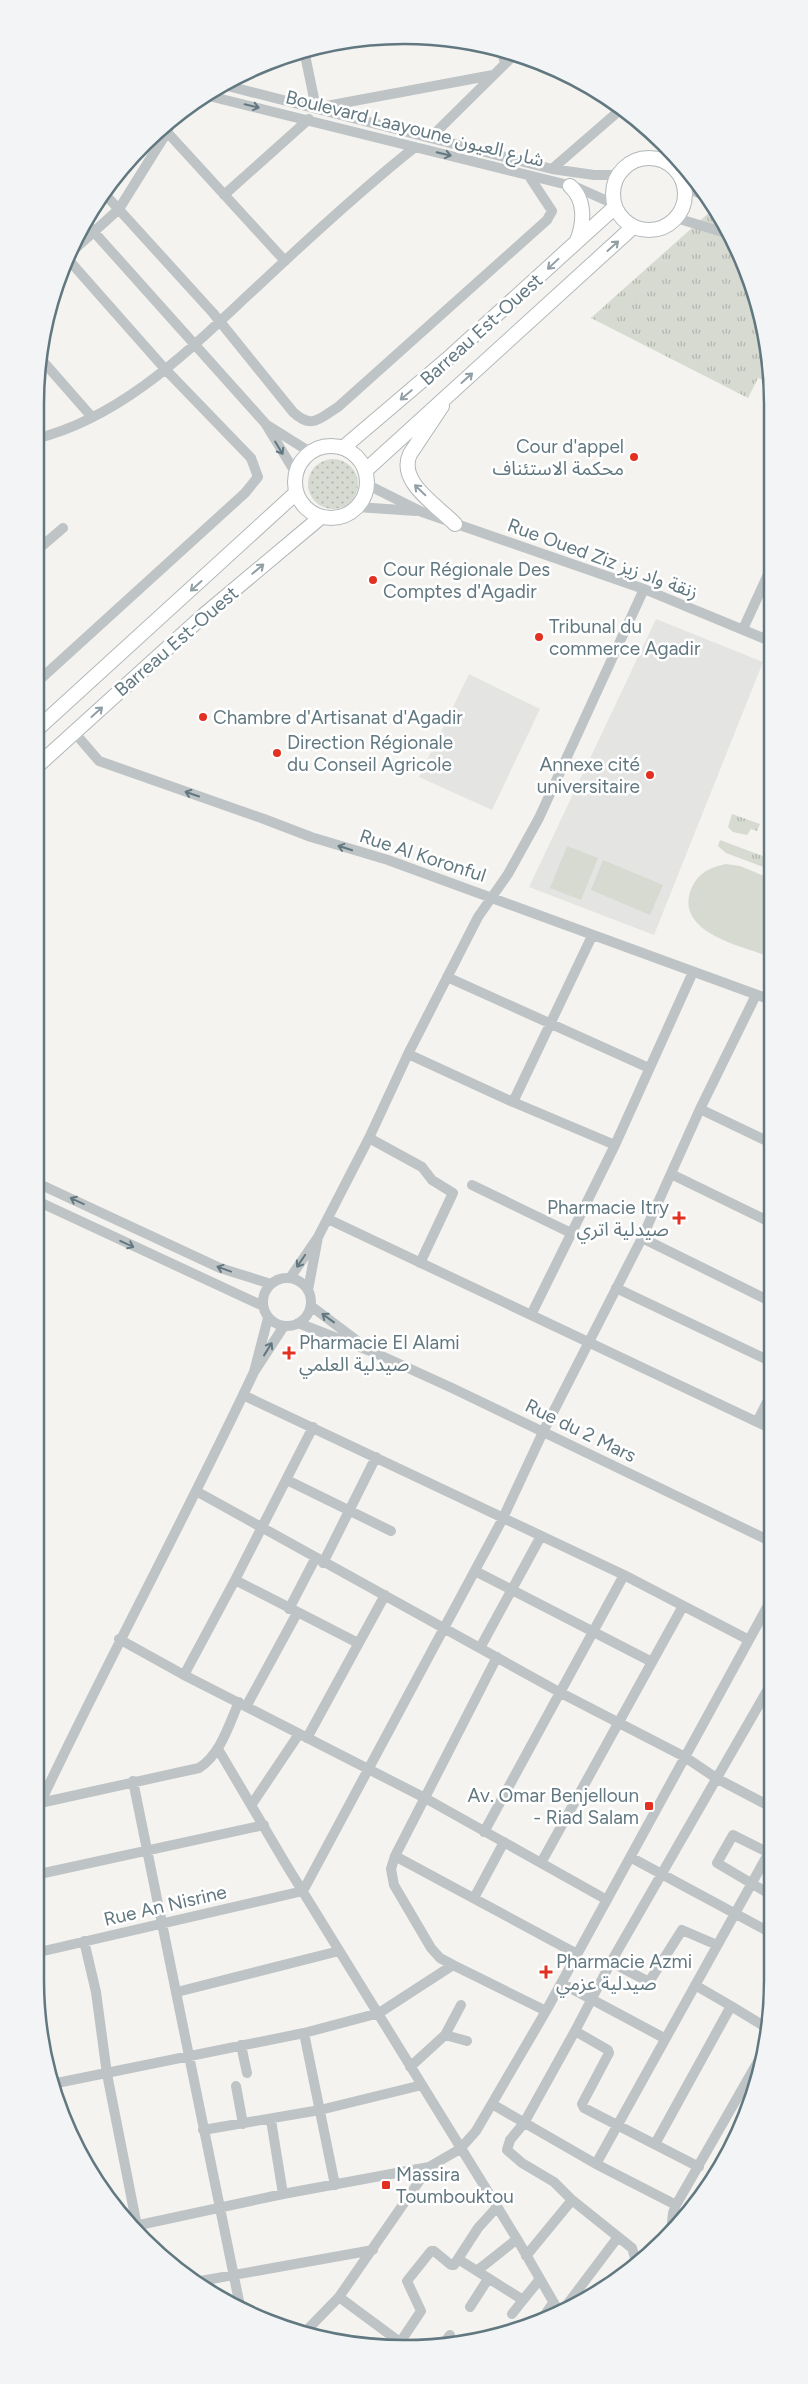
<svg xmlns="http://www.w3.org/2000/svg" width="808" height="2384" viewBox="0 0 808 2384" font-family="Figtree,'Noto Sans Arabic',sans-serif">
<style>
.built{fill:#e4e4e3}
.grass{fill:url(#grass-tufts)}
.park{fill:url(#park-dots)}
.pitch{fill:#d6dad0}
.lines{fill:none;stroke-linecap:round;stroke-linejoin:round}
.major-casing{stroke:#b1b7b9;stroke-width:16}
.minor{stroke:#bec3c5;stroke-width:10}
.major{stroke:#fff;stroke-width:14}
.oneway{stroke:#627880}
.oneway2{stroke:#91a0a6}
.poi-dot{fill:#e23021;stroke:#fff;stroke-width:2}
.labels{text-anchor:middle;stroke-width:5;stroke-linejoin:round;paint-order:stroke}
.street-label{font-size:19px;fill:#627880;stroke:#fff}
.poi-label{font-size:19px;fill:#627880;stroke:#fff;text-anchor:start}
.rim{fill:none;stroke:#627880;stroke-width:2.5}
</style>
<defs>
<pattern id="grass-tufts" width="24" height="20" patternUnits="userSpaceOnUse" patternTransform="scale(1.25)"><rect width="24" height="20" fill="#d6dad0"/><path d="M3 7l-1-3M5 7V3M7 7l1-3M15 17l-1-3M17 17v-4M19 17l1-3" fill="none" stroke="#b1b6ae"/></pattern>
<pattern id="park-dots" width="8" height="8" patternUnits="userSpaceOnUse" patternTransform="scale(1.25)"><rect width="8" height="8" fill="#d6dad0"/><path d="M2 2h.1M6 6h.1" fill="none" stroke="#b1b6ae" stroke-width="1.8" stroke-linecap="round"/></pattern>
</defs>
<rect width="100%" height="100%" fill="#f4f3ef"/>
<!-- built -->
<path class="built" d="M656 619 763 662 654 935 529 887Z
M469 674 540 709 492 810 419 777Z"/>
<!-- grass -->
<path class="grass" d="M712 210 745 263 770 356V382L758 378 748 398 591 318Z
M732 814 760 824 757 831 751 829 747 835 733 832 728 827Z
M720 840 771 859V870L726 853 718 846Z"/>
<!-- park -->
<path class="park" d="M308 484a25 25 0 1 1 50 0a25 25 0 1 1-50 0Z"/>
<!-- pitch -->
<path class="pitch" d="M567 846 598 858 581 900 550 888Z
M603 860 663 885 650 915 591 890Z
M726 864 740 866 771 879V957C741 946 672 932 692 887 699 872 711 867 726 864Z"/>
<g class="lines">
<!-- major casing -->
<g class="major-casing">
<path id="major" d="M613 194a36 36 0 1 1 72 0a36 36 0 1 1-72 0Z
M570 186C586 200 584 223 577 241
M442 406 410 454C397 482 438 506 455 524
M295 482a36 36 0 1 1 72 0a36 36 0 1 1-72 0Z
M344 447 451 356 615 207
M366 470 633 227
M35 731 296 493
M35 768 204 615 321 517"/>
</g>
<!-- minor -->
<path class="minor" d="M501 48 505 63
M304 50 316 108 493 75
M220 84 552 169 594 175H618
M205 95 576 187 614 204
M172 119 167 132 285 261
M430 138 515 54
M552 169 620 110
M685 187 703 195
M103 192 213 313 293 412C312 430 320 418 338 407L547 220 552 211 529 176
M224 195 309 119
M676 218 726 233
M85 222 265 423 295 472
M67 256 119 209 167 132
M41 359 91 416
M267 425 310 452
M35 439C125 417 193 346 259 285 309 238 361 190 415 147
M368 485 422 512 644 589 770 641
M357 507 416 511
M35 552 63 528
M743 629 770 570
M35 684 245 493 258 477 251 458 165 369 67 258
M74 732 99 761 264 819 311 837 388 860 771 1000
M447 977 649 1068
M408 1054 513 1102 615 1145
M513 1102 592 936
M700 1109 771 1143
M369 1138 422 1167 432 1180 453 1193 420 1263
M671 1174 772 1223
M35 1182 220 1268 271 1284
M472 1185 569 1232
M35 1200 263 1306
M328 1219 772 1429
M318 1237 369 1138 408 1054 478 917 508 874 539 818 644 589
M642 1238 772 1302
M290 1278 318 1237 308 1290
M263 1302a24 24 0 1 1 48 0a24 24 0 1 1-48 0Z
M616 1288 772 1362
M311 1306 364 1346
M531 1315 615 1145 693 972
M268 1318 254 1372 284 1326
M298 1323 373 1352 452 1388 772 1542
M243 1395 624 1575 749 1640
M757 1422 772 1392
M287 1480 391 1531
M196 1491 561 1693 685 1757 716 1778 773 1808
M323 1563 376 1457
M475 1571 652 1662
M235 1580 358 1643
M289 1609 315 1559
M119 1639 184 1675 425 1798 607 1900
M480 1648 541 1536
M184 1675 235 1580 313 1427
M247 1705 297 1613
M307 1738 385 1595
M218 1749 287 1866 517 2239 558 2310
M133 1781 241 2311
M40 1803 199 1768C221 1754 229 1724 239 1702
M252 1804 299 1734
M35 1814C105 1665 184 1521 254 1372
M484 1832 624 1575
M773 1855 733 1835 717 1863 773 1896
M395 1856 577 1954
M630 1857 773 1934
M541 1863 683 1606
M35 1875 264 1825
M474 1898 504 1842
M84 1941 96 1992 107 2074 137 2226
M35 1953 303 1891 502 1520 543 1432 642 1238 700 1109 756 995
M611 1962 649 1982 682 1930 717 1945
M453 1965 440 1958 431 1948 394 1885 391 1869 395 1856 497 1657
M561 1983 664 2038
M177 1992 339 1951
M731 2006 767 2028
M575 2031 524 2123 510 2140 507 2150 522 2163 554 2182 572 2200 632 2248 637 2264
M304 2033 335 2185
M445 2035 461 2005
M241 2045 247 2073
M410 2067 445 2035 467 2041
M52 2084 304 2033 379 2013 453 1965 546 2011
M236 2086 243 2124
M492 2104 596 2164 676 2205
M271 2120 283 2194
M203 2130 320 2110 422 2085
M655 2144 731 2006 695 1985
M596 2164 773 1845
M699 2167 584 2108 582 2104 609 2053 608 2050 575 2031 611 1962 772 1682
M130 2227 283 2194 429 2167 460 2149 476 2131 546 2011 772 1598
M671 2233 673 2213 676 2205 764 2051
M526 2256 572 2200
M458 2259 523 2300 540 2279
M478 2270 517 2239
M195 2282 373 2250
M339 2297 408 2348
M566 2306 618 2237
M470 2307 488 2279
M512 2314 523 2300
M544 2316 553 2303
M306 2331 339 2297 429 2167
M442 2346 450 2335
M397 2347 421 2311 407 2281 431 2251H434L451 2265H454L478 2228 497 2207"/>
<!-- major -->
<use href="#major" class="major"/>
</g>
<!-- one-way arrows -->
<defs><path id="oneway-shaft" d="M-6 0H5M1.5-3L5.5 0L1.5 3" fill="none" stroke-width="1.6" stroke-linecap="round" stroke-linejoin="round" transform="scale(1.25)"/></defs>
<g class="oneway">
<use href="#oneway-shaft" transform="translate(252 106) rotate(13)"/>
<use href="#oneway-shaft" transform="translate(444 154) rotate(14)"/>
<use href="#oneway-shaft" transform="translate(279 448) rotate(59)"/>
<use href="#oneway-shaft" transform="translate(192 794) rotate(-161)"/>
<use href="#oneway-shaft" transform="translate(345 848) rotate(-162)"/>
<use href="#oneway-shaft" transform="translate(77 1201) rotate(-155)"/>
<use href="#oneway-shaft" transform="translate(127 1244) rotate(25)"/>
<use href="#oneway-shaft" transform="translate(301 1261) rotate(124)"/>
<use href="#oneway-shaft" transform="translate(224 1269) rotate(-160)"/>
<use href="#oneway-shaft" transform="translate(328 1318) rotate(-144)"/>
<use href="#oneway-shaft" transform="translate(268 1349) rotate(-58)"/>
</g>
<g class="oneway2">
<use href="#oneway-shaft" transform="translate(613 246) rotate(-42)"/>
<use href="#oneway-shaft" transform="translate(553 264) rotate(137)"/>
<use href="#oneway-shaft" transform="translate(467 378) rotate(-42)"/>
<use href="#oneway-shaft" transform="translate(406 395) rotate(140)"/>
<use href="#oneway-shaft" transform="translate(420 490) rotate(-136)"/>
<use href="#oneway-shaft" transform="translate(258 569) rotate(-40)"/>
<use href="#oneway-shaft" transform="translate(196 586) rotate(138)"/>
<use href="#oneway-shaft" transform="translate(97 712) rotate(-42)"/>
</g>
<!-- markers -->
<g class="poi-dot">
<circle cx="634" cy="457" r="5"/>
<circle cx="373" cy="580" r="5"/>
<circle cx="539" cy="637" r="5"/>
<circle cx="203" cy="717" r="5"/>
<circle cx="277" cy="753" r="5"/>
<circle cx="650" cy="775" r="5"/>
<path d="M676.5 1210.5h5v5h5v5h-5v5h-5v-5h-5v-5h5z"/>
<path d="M286.5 1345.5h5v5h5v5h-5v5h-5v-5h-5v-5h5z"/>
<rect x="644" y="1801" width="10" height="10" rx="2.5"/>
<path d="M543.5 1964.5h5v5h5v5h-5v5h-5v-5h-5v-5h5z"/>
<rect x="381" y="2180" width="10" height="10" rx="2.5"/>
</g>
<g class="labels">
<!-- street labels -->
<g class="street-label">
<text transform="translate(415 128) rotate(14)" y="7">Boulevard Laayoune شارع العيون</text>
<text transform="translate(481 329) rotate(-42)" y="7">Barreau Est-Ouest</text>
<text transform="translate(603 558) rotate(20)" y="7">Rue Oued Ziz زنقة واد زيز</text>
<text transform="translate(176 641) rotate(-41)" y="7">Barreau Est-Ouest</text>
<text transform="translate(423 855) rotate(18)" y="7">Rue Al Koronful</text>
<text transform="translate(581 1430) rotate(26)" y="7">Rue du 2 Mars</text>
<text transform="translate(165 1905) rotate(-13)" y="7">Rue An Nisrine</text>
</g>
<!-- poi labels -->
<g class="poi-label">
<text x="624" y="453" text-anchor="end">Cour d'appel<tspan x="624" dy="22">محكمة الاستئناف</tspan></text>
<text x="383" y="576">Cour Régionale Des<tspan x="383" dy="22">Comptes d'Agadir</tspan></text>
<text x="549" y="633">Tribunal du<tspan x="549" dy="22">commerce Agadir</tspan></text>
<text x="213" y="724">Chambre d'Artisanat d'Agadir</text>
<text x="287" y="749">Direction Régionale<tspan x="287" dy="22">du Conseil Agricole</tspan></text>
<text x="640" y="771" text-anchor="end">Annexe cité<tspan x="640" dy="22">universitaire</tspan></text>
<text x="669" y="1214" text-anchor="end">Pharmacie Itry<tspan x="669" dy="22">صيدلية اتري</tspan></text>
<text x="299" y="1349">Pharmacie El Alami<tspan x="299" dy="22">صيدلية العلمي</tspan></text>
<text x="639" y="1802" text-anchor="end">Av. Omar Benjelloun<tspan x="639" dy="22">- Riad Salam</tspan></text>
<text x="556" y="1968">Pharmacie Azmi<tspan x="556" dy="22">صيدلية عزمي</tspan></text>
<text x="396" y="2181">Massira<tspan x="396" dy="22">Toumbouktou</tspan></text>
</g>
</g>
<!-- crop -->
<path d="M0 0H808V2384H0ZM404 44H404A360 360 0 0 1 764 404V1980A360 360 0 0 1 404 2340H404A360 360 0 0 1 44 1980V404A360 360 0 0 1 404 44Z" fill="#f2f4f5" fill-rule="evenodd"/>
<path class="rim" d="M404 44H404A360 360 0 0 1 764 404V1980A360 360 0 0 1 404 2340H404A360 360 0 0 1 44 1980V404A360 360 0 0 1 404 44Z"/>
</svg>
